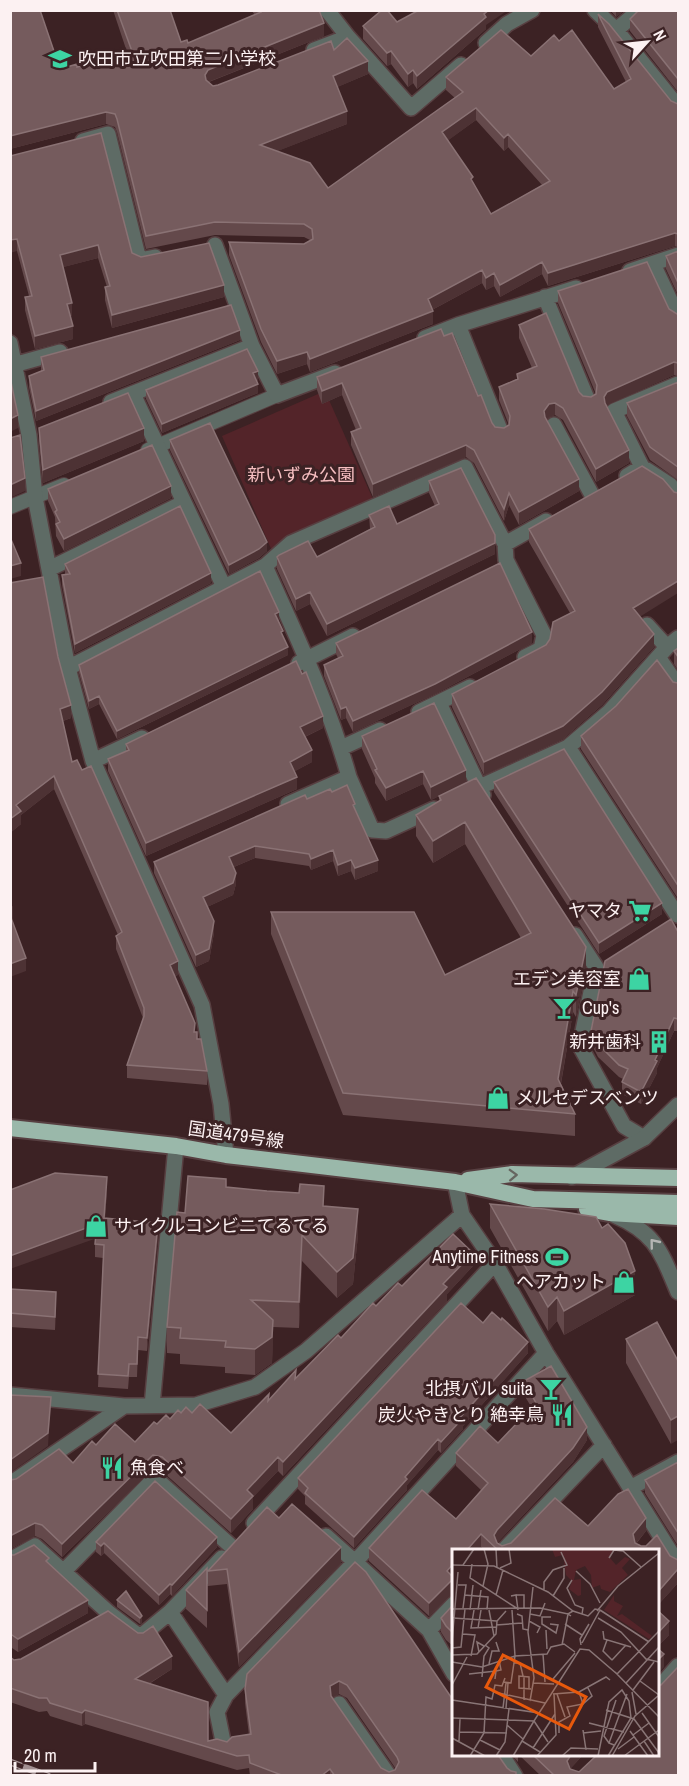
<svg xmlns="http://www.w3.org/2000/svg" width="689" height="1786" viewBox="0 0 689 1786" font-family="'Archivo Narrow','Noto Sans JP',sans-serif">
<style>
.green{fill:#532429}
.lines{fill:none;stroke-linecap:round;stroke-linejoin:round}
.service-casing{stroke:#573f41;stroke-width:16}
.minor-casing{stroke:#573f41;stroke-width:18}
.tertiary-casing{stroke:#573f41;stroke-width:18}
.trunk-casing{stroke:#573f41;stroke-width:20}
.service{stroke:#5e6b65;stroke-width:14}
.minor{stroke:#5e6b65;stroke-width:15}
.tertiary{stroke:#5e6b65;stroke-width:15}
.trunk{stroke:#9ab8aa;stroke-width:16}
.rail-casing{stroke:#a29092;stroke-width:7}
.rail{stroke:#3c2224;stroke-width:4.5;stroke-dasharray:14;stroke-linecap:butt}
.wall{fill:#64494b;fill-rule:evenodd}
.shaded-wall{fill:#4d3234}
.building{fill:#755b5d;stroke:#8a7274;stroke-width:1.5;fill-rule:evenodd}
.oneway{stroke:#666660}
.oneway2{stroke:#b5b5b3}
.labels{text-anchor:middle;stroke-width:6;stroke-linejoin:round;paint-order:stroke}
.poi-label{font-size:18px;fill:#fcf1f2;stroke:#3c2224;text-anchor:end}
.park-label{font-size:18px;fill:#f6bec0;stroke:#3c2224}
.street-label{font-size:18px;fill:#fcf1f2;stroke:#3c2224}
.inset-road{fill:none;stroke:#897576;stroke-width:1.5}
.view{fill:#e8590c;fill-opacity:0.15;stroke:#e8590c;stroke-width:3}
.inset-edge{fill:none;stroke:#fcf1f2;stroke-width:3}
</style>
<rect width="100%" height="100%" fill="#3c2224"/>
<!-- green -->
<path class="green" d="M325 391 376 506 272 551 222 436Z"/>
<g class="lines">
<!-- service casing -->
<g class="service-casing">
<path id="service" d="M148 450 277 395
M10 507 64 485"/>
</g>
<!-- minor casing -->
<g class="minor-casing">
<path id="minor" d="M327 10 348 37
M595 10 616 30 678 107
M616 30 640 10
M486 43 507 24 532 10
M314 50 348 37 411 108 461 65
M83 141 108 134 139 260 155 257
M215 245 252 346 277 395 335 373
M653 264 678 317
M630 271 678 255
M545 297 588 401
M458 325 501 432
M425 338 458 325 576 288
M10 343 29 435 35 497 68 668 93 761 202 1005 221 1104 226 1155
M10 366 60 352
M133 394 224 587
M111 402 252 346
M554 425 592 495
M647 470 670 485 678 496
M627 476 642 467 614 411 678 384
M505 544 546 521
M49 569 183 503
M647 625 667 647
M658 657 678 686
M299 663 353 636
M68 668 265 566
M439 703 483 795
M419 712 470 687
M568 747 677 915
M341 748 380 730
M93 761 142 738
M349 777C329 704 296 635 265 566L291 543 465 467 505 544 506 560 544 635 541 649 525 657
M464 794 568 747 609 712 667 647 678 638
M288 804 349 777 372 830 386 831 434 809
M575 935 596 967 580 1046 624 1126 644 1138
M455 1182 462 1215 495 1263 546 1353 678 1564
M10 1395 124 1406
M152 1406 176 1146
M10 1484 124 1406 196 1405 255 1387 306 1351 462 1215
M630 1488 678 1462
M254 1523 495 1263
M326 1536 355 1562 546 1353
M504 1550 604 1445
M10 1560 35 1546 109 1613 140 1637 170 1612 226 1695 355 1562 429 1630 454 1674
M64 1571 155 1478 232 1547
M170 1612 222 1558
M429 1630 454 1604
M658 1689 678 1666
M339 1704 389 1776
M224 1746 217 1712 226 1695
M501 1754 515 1776"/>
</g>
<!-- tertiary casing -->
<g class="tertiary-casing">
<path id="tertiary" d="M572 1177 644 1138 678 1105
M614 1215C656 1233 661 1252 678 1292"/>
</g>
<!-- trunk casing -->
<g class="trunk-casing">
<path id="trunk" d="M10 1128 176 1146 226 1155 455 1182 533 1199 678 1203
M468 1180 512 1174 678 1178
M587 1209 609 1213 678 1217"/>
</g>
<!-- service -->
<use href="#service" class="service"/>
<!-- minor -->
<use href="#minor" class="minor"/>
<!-- tertiary -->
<use href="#tertiary" class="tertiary"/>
<!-- trunk -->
<use href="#trunk" class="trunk"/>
<!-- rail casing -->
<g class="rail-casing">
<path id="rail" d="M10 1762 48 1776"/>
</g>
<!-- rail -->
<use href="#rail" class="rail"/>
</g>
<!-- wall -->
<path class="wall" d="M10 10 60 69 77 67 128 55 113 10H170L181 42 188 43 255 15 251 10H320L324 36 209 82 213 86 218 85 334 50 368 74 337 87 347 124 277 151 328 188 455 98 446 90V77L531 56 559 41 614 89 626 82 598 27V14L671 101 678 104V247L675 246 548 286 542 274 500 297 494 286 486 290 482 283 432 310 433 324 310 372 307 364 277 374 261 342 229 255V242L304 244 310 240 304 237 215 235 146 249 117 132 115 127 106 124 10 149ZM476 120 504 151 508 147 542 185 491 214 448 140Z
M610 10H625L616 17Z
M678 10V92L630 31V19Z
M397 22 486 25V29L417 89 413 83 408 87 391 64 387 66 363 39V26Z
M10 156 132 253 224 297 112 328 105 300V287H107L98 258 63 267 72 316H70L73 339 35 349 25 310V297L29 296 17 251Z
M678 251V295L666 269V256Z
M558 291 669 309 677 314H678V376L674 375 606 405 629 463 596 482 563 420 555 415 549 417 547 420 579 491 519 525 509 505 504 521 474 463 466 457 373 497 351 445V432L356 430 342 395 322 404 317 390V377L444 336 492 423 495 427 504 428 509 425 499 400V387L517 379V374L532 368 519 338V325L583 396 591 397 596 394 558 303Z
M240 340 36 421 29 387V376L41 371V357Z
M258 380 257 381 258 393 162 433 146 399V390Z
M678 382V480L650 460 627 416V403Z
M39 428 144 441 43 483 39 441Z
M170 440 267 551 259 558 229 574 170 450Z
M429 481 495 535V554L327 636 310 604 296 611 277 569V557H317L370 529 369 515 397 524 435 506 429 493Z
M48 489 171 498 64 551 56 536 55 517 48 501Z
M674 492 640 617 654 647 602 705 563 739 484 775 452 707V694L546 645 570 613 529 542V529Z
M65 564 211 583 75 653 62 585V575H65Z
M10 583 58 657 71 718 63 721 72 762 178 975 175 976 197 1039 207 1071V1085L127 1078V1065L143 1018 116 949V936L118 935 54 789 21 815V824L10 833Z
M278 620 288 655 117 739 99 704 89 709 79 673V665L279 620Z
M336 643H532L435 694 353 732 346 718 341 720 324 676V665L338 658 336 654Z
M678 648V670L674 664V651Z
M673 682 678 683 677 897 581 749V736Z
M323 728 305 737 312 762 295 771 297 789 146 856 108 771V759L126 751V744Z
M362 736 466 783 586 969 576 1017 573 1012 561 1084 575 1114V1136L343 1115 271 934V912L445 975 521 938 465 844 433 863 416 836V815L439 801V796L431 800 423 784 386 801 375 783V778L362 749Z
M494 782 662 914 599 954 494 792Z
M332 792 355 810 378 871 355 880 351 871 338 876 333 861 311 870 309 866 255 858 234 867 236 884 233 895 207 907 214 933 209 961 196 967 154 873V862L307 799Z
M678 932V1031H674L657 1068V1073L641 1104 622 1094V1082L623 1079 619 1077 598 1057 591 1043V1031Z
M226 1187 324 1206 358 1235 353 1284 337 1298 302 1261 299 1328 273 1327 272 1363 255 1375 225 1373V1367L180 1364V1354L167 1353V1327L185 1213Z
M107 1191 105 1218 158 1236 147 1351 138 1350 137 1377H129L128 1389 98 1387 103 1258 95 1257V1244L96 1238Z
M490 1204 635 1295 564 1335 557 1321 548 1331 490 1228Z
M473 1266 447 1294V1301L283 1476 278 1471 253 1497V1509L231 1533 162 1471 153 1469 62 1557 42 1539 35 1536 10 1549V1480L73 1463 96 1445 135 1442 157 1424 170 1419 181 1413H192L231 1433 269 1400 296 1379 376 1306 402 1286Z
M10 1289 56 1306 55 1330 10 1327Z
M483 1323 528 1353 463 1426V1429L441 1453 438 1450 407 1485V1490L354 1548 305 1504V1496L298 1489V1478Z
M626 1339 678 1361 671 1444 626 1363Z
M551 1366 587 1427V1440L573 1462 497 1543 502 1546 511 1543 555 1498 588 1526 618 1494 628 1489 646 1518V1531L636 1544 641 1546H646L657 1535 670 1556 678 1560V1583L658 1605V1611L669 1621V1635L657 1647V1551H485L481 1547 478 1551H453V1595H451L429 1616 369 1561V1548L422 1490 456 1519 481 1490 456 1466V1453L480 1426 498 1443 532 1408 524 1395V1381Z
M678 1462V1546L645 1493V1480Z
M279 1518 341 1563 239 1667 227 1584 208 1586V1571Z
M96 1542 217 1547 172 1596 170 1594 159 1605 104 1553 101 1556 96 1552Z
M10 1555 49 1563 88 1613 18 1652 12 1648 10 1649Z
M355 1562 453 1755 507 1768 516 1776H250L249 1768 237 1770 85 1724 82 1726 50 1716 47 1711 39 1712 10 1702V1657L14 1660 172 1669 149 1684 208 1741 227 1742 249 1735 245 1703V1689ZM339 1694 347 1698 396 1769 395 1770 389 1772 381 1768 332 1698Z
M207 1568V1628L186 1609V1590Z
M117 1600 142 1616V1623L140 1624 117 1607Z
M453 1605V1646L446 1640 441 1632V1618Z
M661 1685 678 1776H541L519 1755H583L570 1769 579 1772 597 1755Z
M512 1755H518V1762Z"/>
<!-- shaded-wall -->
<path class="shaded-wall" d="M489 10H508L486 25V29L417 89V76L484 14Z
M616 10H625L616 17Z
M324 23V36L208 82 205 88V75L208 70Z
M391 51V64L387 66V53Z
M368 61V74L333 89V76Z
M413 70V83L408 87V74Z
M476 108V120L442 145V132Z
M347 111V124L260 158V145Z
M106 112V124L10 149V136Z
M508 134V147L504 151V138Z
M675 233V246L548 286V273Z
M17 239V251L10 253V240Z
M98 245V258L60 268V255Z
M542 262V274L500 297V285Z
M482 270V283L428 312V299Z
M494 273V286L486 290V278Z
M224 285V297L112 328V315Z
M72 303V316L67 317V304Z
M433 311V324L310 372V359Z
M73 326V339L35 349V336Z
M240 330V340L36 421V411Z
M307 352V364L277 374V361Z
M674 362V375L607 405 604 410V397L607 392Z
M258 371V380L253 382V373Z
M342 383V395L322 404V391Z
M258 384V393L162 433V424Z
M555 403V415L549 417 544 424V411L549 404Z
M18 415V428L10 432V419Z
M144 428V441L43 483V470Z
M466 445V457L373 497V484Z
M629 450V463L596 482V469Z
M25 478V491L10 498V485Z
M579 479V491L519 525V512Z
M171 486V498L64 551V539Z
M509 493V505L504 521V509Z
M267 542V551L259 558 229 574V565Z
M495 543V554L327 636V624Z
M21 563V576L10 579V566Z
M211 573V583L75 653V644Z
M678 581V593L633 621V608Z
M310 592V604L296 611V599Z
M279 612V620L275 622V614Z
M532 632V643L435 694 353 732V721Z
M654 634V647L602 705 563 739 484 775V762Z
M288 647V655L117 739V731Z
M99 696V704L89 709V701Z
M71 705V718L60 722V709Z
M346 707V718L341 720V709Z
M323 716V728L300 739V727Z
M312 750V762L290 774V762Z
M466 770V783L431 800V787Z
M423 771V784L386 801V788Z
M54 776V789L21 815V824L10 833V819L16 805Z
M297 777V789L146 856V843Z
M465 822V844L433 863V841Z
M255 846V858L229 869V857Z
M333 850V861L311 870V859Z
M351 860V871L338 876V865Z
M378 860V871L355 880V868Z
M236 873V884L233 895 203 909V897Z
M678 883V896L677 897V884Z
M662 903V914L599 954V943Z
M13 906V919L10 920V907Z
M214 921V933L209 961 196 967V955Z
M586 947V969L576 1017V995Z
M26 958V971L10 977V964Z
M178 961V975L170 978V965Z
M573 991V1012L558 1100V1079Z
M674 1018V1031L657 1068V1073L641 1104V1092Z
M107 1177V1191L104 1232V1218Z
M358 1209V1235L353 1284 337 1298V1272Z
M158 1223V1236L147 1351V1338Z
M97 1224V1238L10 1269V1256Z
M302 1235V1261L299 1328V1302Z
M473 1253V1266L447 1294V1301L283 1476V1462L443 1284Z
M635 1271V1295L564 1335V1311Z
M56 1292V1306L55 1330V1317Z
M557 1297V1321L548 1331V1307Z
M273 1320V1346L272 1363 255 1375V1349Z
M528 1342V1353L463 1426V1429L441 1453V1442L457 1421Z
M51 1397 48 1446 10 1473V1460Z
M678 1416V1440L671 1444V1420Z
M587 1427V1440L573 1462 497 1543 494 1535 497 1530Z
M438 1439V1450L407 1485V1490L354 1548V1537Z
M153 1455V1469L62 1557V1544Z
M278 1457V1471L253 1497V1509L231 1533V1519L247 1490Z
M646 1518V1531L633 1547V1534Z
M35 1523V1536L10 1549V1536Z
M481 1534V1547L478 1551H466Z
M217 1537V1547L172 1596V1585Z
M104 1543V1553L101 1556V1546Z
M341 1547V1563L239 1667V1652Z
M453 1564V1578L447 1571Z
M678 1569V1583L658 1605 657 1611V1593Z
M451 1581V1595L429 1616V1603Z
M170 1584V1594L159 1605V1595Z
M88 1600V1613L18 1652V1639Z
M142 1616V1623L140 1624V1618Z
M669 1621V1635L657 1647V1634Z
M12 1635V1648L10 1649V1636Z
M664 1654V1667L657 1675V1661Z
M172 1656V1669L135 1692V1679Z
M339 1681V1694L330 1699V1686Z
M85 1710V1724L82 1726V1713Z
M571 1755H583L569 1770 567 1761Z
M330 1769V1776H321Z"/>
<!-- building -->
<path class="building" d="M10 10H40L60 69 77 64V67L133 54 117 10H170L181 42 187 40 188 43 261 12 260 10H319L324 23 208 70 205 75 206 80 213 86 218 85 331 41 334 50 347 38 368 61 333 76 347 111 260 145 310 163 328 188 463 92 446 77 501 30 531 56 554 35 559 41 572 30 614 89 631 79 598 14 609 24 671 101 678 104V234L675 233 548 273 542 262 500 285 494 273 486 278 482 270 428 299 433 311 310 359 307 352 277 361 261 329 229 242 304 244 313 239 312 229 304 224 215 222 146 236 117 119 115 114 106 112 10 136ZM476 108 504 138 508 134 550 181 491 214 471 179 473 177 442 132Z
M382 10H387L397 22 419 10H489L484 14 486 17 417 76 413 70 408 74 391 51 387 53 363 26Z
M639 10H678V79L630 19Z
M101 133 132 253 141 257 209 243 224 285 112 315 105 287 110 286 98 245 60 255 72 303 67 304 73 326 35 336 25 297 32 296 17 239 10 240V156Z
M678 251V283L666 256Z
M647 262 669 309 677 314H678V363L674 362 607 392 604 397 605 403 629 450 596 469 563 408 555 403 549 404 544 411 545 417 579 479 519 512 509 493 504 509 474 450 466 445 373 484 351 432 361 428 342 383 322 391 317 377 441 329 444 336 452 333 478 396 481 395 492 423 495 427 504 428 509 425 510 416 499 387 518 379 517 374 537 366 519 325 546 313 579 392 583 396 591 397 596 394 597 385 558 291Z
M231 305 240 330 36 411 29 376 44 370 41 357Z
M247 349 258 371 253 373 258 384 162 424 146 390Z
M11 382 18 415 10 419V382Z
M678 382V467L650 447 627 403Z
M128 393 144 428 43 470 39 428Z
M210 423 267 542 259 549 229 565 170 440Z
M20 435 25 478 10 485V438Z
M152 445 171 486 64 539 56 524 60 522 55 512 57 510 48 489Z
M642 466 663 479 674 492 678 493V581L633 608 654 634 602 692 563 726 484 762 452 694 546 645 550 639 553 622 575 611 529 529Z
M461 468 495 535V543L327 624 310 592 296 599 277 557 279 555 308 541 317 557 375 527 369 515 389 506 397 524 439 504 429 481Z
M180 506 211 573 75 644 62 575 70 574 65 564Z
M10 537 21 563 10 566Z
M500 563 532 632 435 684 353 721 346 707 341 709 324 665 343 656 336 643Z
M260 571 279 612 275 614 283 631 281 632 288 647 117 731 99 696 89 701 79 665Z
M43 577 58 657 71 705 60 709 72 762 77 760 82 770 91 766 178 961 170 965 195 1023 194 1032H197V1039H201L207 1071 127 1065 144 1016V1008L116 936 122 932 54 776 16 805 21 811 10 819V583Z
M678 648V657L674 651Z
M657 660 673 682 678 683V883L677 884 581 736 616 706Z
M296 661 302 674 306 672 323 716 300 727 312 750 290 762 297 777 146 843 108 759 129 750 126 744Z
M434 703 466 770 431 787 423 771 386 788 375 770 377 769 362 736Z
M564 749 662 903 599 943 494 782Z
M476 778 586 947 576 995 573 991 558 1079 575 1114 343 1093 271 912H414L445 975 531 933 465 822 433 841 416 815 441 800 439 796Z
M347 785 355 804 353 805 378 860 355 868 351 860 338 865 333 850 311 859 309 854 255 846 229 857 236 873 233 883 203 897 214 921 209 949 196 955 154 862 305 795 307 799 330 789 332 792Z
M10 915 26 958 10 964Z
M671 919 678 932V1019L674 1018 655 1060 657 1061 641 1092 622 1082 628 1069 619 1065 598 1044 591 1031 605 961Z
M55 1173 107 1177 104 1218 158 1223 147 1338 138 1337 137 1364H129L128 1376 98 1374 104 1245 95 1244 97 1224 10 1256V1190Z
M188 1176 226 1179V1187L267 1191 299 1193 300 1184 324 1186 323 1206 358 1209 353 1258 337 1272 302 1235 299 1302 251 1300 273 1320 272 1337 255 1349 225 1347 226 1341 180 1338 181 1328 167 1327 177 1212 185 1213Z
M490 1204 544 1209 596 1217 602 1228 608 1224 625 1243 635 1271 564 1311 557 1297 548 1307Z
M453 1234 473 1253 443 1284 447 1287 283 1462 278 1457 247 1490 253 1496 231 1519 162 1457 153 1455 62 1544 42 1525 35 1523 10 1536V1480L16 1479 59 1449 73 1463 92 1441 96 1445 115 1424 135 1442 154 1422 157 1424 166 1415 170 1419 178 1410 181 1413 186 1407 192 1413 200 1404 231 1433 269 1394 268 1401 296 1370 295 1379 338 1335 341 1338 373 1303 376 1306 398 1283 402 1286Z
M10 1289 56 1292 55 1317 10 1313Z
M461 1303 483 1323 492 1312 501 1320 502 1318 528 1342 457 1421 463 1418 441 1442 438 1439 405 1477 407 1479 354 1537 305 1493 308 1488 298 1478Z
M657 1322 678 1361V1416L671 1420 626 1339Z
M551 1366 587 1427 573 1448 497 1530 494 1535 497 1543 502 1546 511 1543 555 1498 588 1526 618 1494 628 1489 646 1518 633 1534 635 1543 641 1546H646L657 1535 670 1556 678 1560V1569L657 1593V1551H499L481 1534 466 1551H453V1564L447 1571 453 1577V1581H451L429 1603 369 1548 422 1490 456 1519 488 1483 456 1453 480 1426 498 1443 536 1403 524 1381Z
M10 1395 51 1397 48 1433 10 1460Z
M678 1462V1533L645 1480Z
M155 1481 217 1537 172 1585 170 1584 159 1595 104 1543 101 1546 96 1542Z
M292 1504 341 1547 239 1652 227 1569 208 1571 267 1507 279 1518Z
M34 1545 49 1558 46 1561 88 1600 18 1639 12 1635 10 1636V1555H14Z
M355 1562 366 1572 453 1700V1755H498L507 1768 511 1771 516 1772V1776H335L330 1769 321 1776H284L250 1763 249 1755 237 1756 85 1710 82 1713 50 1703 47 1698H39L10 1688V1657L14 1660 21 1659 108 1611 138 1633H143L153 1626 172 1656 135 1679 208 1702V1741L217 1739 227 1742 232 1737 251 1734 245 1689 247 1674ZM339 1681 347 1685 397 1757 399 1762 395 1770 389 1772 381 1768 331 1696 330 1686Z
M207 1568V1610L186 1590Z
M126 1591 142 1616 140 1618 117 1600Z
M453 1605V1633L446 1626 441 1618Z
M657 1610 669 1621 657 1634Z
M657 1648 664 1654 657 1661Z
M678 1667V1776H555L533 1755H571L567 1761 570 1769 579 1772 597 1755H657V1685H661Z"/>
<!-- one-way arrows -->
<defs><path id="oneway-chevron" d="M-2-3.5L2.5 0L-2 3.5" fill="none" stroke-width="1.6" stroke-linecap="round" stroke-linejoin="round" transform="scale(1.5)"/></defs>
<use class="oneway" href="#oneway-chevron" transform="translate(513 1175) rotate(-2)"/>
<use class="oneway2" href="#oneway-chevron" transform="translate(654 1243) rotate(-129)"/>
<!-- icons -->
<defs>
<g id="school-bare" transform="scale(1.8)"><path d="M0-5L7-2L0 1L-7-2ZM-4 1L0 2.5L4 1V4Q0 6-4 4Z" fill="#3dd4a3" stroke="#3c2224" stroke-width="2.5" paint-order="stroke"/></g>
<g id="supermarket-bare" transform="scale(1.8)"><path d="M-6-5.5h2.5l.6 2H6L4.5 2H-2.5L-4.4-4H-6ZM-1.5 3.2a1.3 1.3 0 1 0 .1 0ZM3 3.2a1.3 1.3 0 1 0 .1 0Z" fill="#3dd4a3" stroke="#3c2224" stroke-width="2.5" paint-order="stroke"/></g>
<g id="shop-bare" transform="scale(1.8)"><path d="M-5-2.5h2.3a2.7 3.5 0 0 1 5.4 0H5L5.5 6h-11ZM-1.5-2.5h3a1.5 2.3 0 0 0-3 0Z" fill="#3dd4a3" stroke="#3c2224" stroke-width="2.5" paint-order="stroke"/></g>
<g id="bar-bare" transform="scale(1.8)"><path d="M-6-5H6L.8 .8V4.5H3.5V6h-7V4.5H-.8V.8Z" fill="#3dd4a3" stroke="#3c2224" stroke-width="2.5" paint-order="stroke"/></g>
<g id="building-bare" transform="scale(1.8)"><path d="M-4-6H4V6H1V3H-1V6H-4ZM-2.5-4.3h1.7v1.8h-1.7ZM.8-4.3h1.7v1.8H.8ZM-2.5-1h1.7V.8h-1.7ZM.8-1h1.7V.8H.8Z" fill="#3dd4a3" stroke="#3c2224" stroke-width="2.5" paint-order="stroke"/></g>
<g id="stadium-bare" transform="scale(1.8)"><path d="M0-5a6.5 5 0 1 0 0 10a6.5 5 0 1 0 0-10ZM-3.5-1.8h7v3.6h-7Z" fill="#3dd4a3" stroke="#3c2224" stroke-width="2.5" paint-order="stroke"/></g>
<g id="restaurant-bare" transform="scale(1.8)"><path d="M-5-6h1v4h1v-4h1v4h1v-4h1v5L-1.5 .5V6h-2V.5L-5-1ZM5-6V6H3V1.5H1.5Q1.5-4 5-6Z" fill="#3dd4a3" stroke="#3c2224" stroke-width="2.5" paint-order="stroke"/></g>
</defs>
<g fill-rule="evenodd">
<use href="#school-bare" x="60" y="59"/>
<use href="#supermarket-bare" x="640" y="911"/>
<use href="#shop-bare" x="639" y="979"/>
<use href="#bar-bare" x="564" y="1008"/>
<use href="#building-bare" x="659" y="1042"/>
<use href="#shop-bare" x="498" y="1098"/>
<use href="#shop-bare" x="96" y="1226"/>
<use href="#stadium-bare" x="557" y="1257"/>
<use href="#shop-bare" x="624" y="1282"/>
<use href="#bar-bare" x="551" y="1389"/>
<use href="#restaurant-bare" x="562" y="1415"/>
<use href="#restaurant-bare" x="112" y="1468"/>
</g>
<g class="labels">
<!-- poi labels -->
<g class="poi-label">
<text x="78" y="65" text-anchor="start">吹田市立吹田第二小学校</text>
<text x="622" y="917">ヤマタ</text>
<text x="621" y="985">エデン美容室</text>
<text x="582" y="1014" text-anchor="start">Cup's</text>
<text x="641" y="1048">新井歯科</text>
<text x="516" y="1104" text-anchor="start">メルセデスベンツ</text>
<text x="114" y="1232" text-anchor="start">サイクルコンビニてるてる</text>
<text x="539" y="1263">Anytime Fitness</text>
<text x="606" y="1288">ヘアカット</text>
<text x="533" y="1395">北摂バル suita</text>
<text x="544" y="1421">炭火やきとり 絶幸鳥</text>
<text x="130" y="1474" text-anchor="start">魚食べ</text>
</g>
<!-- park labels -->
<g class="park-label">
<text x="301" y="481">新いずみ公園</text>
</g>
<!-- street labels -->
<g class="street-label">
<text transform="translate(236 1135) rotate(8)" y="6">国道479号線</text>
</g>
</g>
<!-- overview -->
<g transform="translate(452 1549)">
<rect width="207" height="207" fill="#3c2224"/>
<path d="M100 0H161L158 9 164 16 173 8 178 10 170 19 176 26 158 43 149 40 148 36 140 39 139 26 133 17 124 21 122 31 129 30V46L126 47 117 40 120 32 114 26 111 6 103 8ZM162 46V52L171 57 165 67 170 65 200 87 197 90 152 61Z" fill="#532429"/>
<path class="inset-road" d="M44 0 45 19M157 9 162 1 171 2 189 18M20 15 18 29 66 60M0 16 42 17 96 43 121 62 136 67 143 60 148 61M11 16 22 0M48 19 59 14 57 0M124 22 138 35 148 54M120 31 115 39 123 56 131 59 130 65M6 36H14L11 59M31 37 36 15 32 0M92 41V33L101 21 115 16 109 3M12 46 36 48 35 61M44 46 51 21M64 46H72V60M59 47 64 46 66 61M101 47 112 29V19M0 60 88 59 116 65 121 62M18 61 21 36M22 61 19 79 44 78M26 61 29 41M37 61 42 87M148 61 197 93M145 62 166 37 207 4M65 65 70 67 71 80 76 81M78 65 88 67 93 54M1 69 45 72M146 69 169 83 194 110 207 113M77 72 88 78 85 84M98 75 106 76 104 84 90 75V68H99M113 75 130 86M44 76 70 74M26 79 29 61M94 81 95 100M151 82 152 90 179 98M11 85 23 86 19 107M155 91 151 102 160 111M0 93 6 23M130 94 148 61M110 96 116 65 119 67M129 96 128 90 137 75M0 99 9 98 13 60M27 103 25 93 32 97M91 105 93 133M0 106 25 105 44 85 45 72 54 62M160 111 174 96M0 113 30 118 63 107 95 105 99 98 112 95 123 103M62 114H68L71 127M37 115 40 102H47L44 93M163 123 207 168M17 125 44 122M165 125 207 82M30 128 32 107 37 99 33 96M43 130 44 122 49 121 47 111M101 130 123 104M51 133 59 134 63 107 60 61M81 134 102 135M174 134 207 98M0 136 15 108M77 139V128L67 127V139L79 140M181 141 202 113M42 143 93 154M180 143 184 165M101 145 127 143 154 128 158 131M105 145 113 168M0 151 87 164M72 151V127M78 152 82 129 76 83 81 38M131 155 140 147 136 139M51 159 54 134M54 159 56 134M154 161 182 170 207 204M190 164 207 188M0 169 82 172 128 100 137 101 165 125M137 174 172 183M55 176 71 190M131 181 134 201M178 182 196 207M8 183 55 184M107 184V173L118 167 115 158 131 155 127 143M131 184 149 182M181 186 197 174M0 189 33 207M28 191 48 201M7 192 8 170M70 192 88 203M192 192 202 207M157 194 152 187 164 151M162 196 157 194 175 145M81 199 103 165M166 200 182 188M18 207 32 184 34 148 40 150 43 136 50 137 53 129M44 207 53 193 57 160M61 207 82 172 96 193M85 207 104 186 102 145M110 207 119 199 146 200M146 207 157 153 170 141 177 152 179 169 156 207M160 207 183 167 207 146 188 132M172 207 207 181"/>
<path class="view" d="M51 106 134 148 117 180 34 138Z"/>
<rect width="207" height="207" class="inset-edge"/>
</g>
<!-- border -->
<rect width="689" height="1786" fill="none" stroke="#fcf1f2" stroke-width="24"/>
<!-- north arrow -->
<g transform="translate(647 42) rotate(63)" stroke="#3c2224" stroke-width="4.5" paint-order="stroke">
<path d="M0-4.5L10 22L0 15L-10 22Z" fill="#fcf1f2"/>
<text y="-9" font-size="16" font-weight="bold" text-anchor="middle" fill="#fcf1f2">N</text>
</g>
<!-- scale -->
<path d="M15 1762v9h80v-9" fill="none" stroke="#fcf1f2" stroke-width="3"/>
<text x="24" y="1762" font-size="18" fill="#fcf1f2" stroke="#3c2224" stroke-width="4.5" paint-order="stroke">20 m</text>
</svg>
